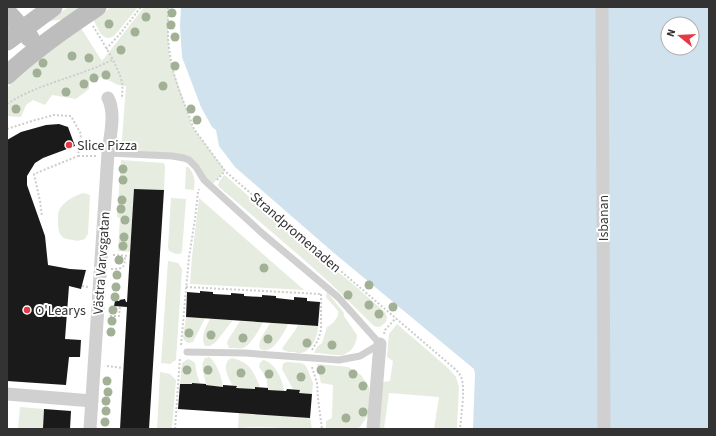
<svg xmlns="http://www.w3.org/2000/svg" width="716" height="436" viewBox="0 0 716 436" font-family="'Source Sans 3',sans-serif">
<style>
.green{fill:#e6ecdf}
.water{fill:#cfe2ee;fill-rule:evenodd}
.building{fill:#1a1a1a}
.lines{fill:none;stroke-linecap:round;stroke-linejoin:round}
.path{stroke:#cdcdcd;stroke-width:2;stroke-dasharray:2 2;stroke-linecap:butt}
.lane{stroke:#d0d0d0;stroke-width:7}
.street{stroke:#d0d0d0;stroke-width:13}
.secondary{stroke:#bdbdbd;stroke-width:19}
.tree{fill:#a2b095}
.poi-dot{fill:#e63946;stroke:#fff;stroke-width:1.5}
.labels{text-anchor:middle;stroke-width:4;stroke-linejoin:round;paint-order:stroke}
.poi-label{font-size:14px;fill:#333;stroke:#fff;text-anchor:start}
.street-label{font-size:14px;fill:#333;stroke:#fff}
</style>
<rect width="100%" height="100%" fill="#fff"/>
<!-- green -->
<path class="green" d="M69 7H85L66 19 50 21 49 19Z
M111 7H138L115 35C103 45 98 28 93 19L103 13Z
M144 7H169L168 28 169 53 172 66 182 96 193 128 225 170 211 186 189 159 121 153 126 86 118 85 102 77 89 81V89L76 99 52 95 45 105 33 100 26 105 21 117 7 116V88L19 75 79 25 102 61Z
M121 160 164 163 165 167 164 190 134 189 130 252 118 251 120 218 117 217Z
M186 167H188C195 174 195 181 194 190L185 189Z
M224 175 226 176 290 233 354 285 385 312 387 317 386 322C382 325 380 329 374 326L329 282 302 258 218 186 219 182Z
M83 193 90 195 88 234 85 239C80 241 77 241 73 240 61 239 59 235 58 224 58 219 57 213 60 209 65 200 75 196 83 193Z
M171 198 186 199 182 252 180 254H176L169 251 168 247Z
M199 198 304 290 190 284 192 257Z
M168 261 178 263 182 269 176 360 170 364 161 363Z
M327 292 344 313V316L357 335C357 343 352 352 343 355 338 356 321 353 314 353L317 347 322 343 327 327 333 323 338 316V311L326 297Z
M186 317 205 318 193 342 189 343 186 342 183 338Z
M210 319 233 320 216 342 210 346H205C200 338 206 326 210 319Z
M240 321 263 322C259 330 251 345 243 348 238 349 234 348 229 348L227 343 228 340Z
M270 323 288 324C285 331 275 349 267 350 265 351 262 350 260 349 257 341 266 331 270 323Z
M397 324 448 368 456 377 459 387 457 429H434L439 397 389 393 384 429H377L383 382 390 381 393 361 387 357 389 334Z
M298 325 318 326C318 336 312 351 301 353 299 353 297 353 294 352 290 352 286 352 282 349 286 341 294 334 298 325Z
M209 357C216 361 222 378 223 387L206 385C205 375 199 367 205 358Z
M232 358C251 363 253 371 260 387H255V389L236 388V386L232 385C228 376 223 369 228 360Z
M188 359 191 360 195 363 197 375 200 383H192V384H180L182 363Z
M263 360C275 362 283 381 284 391L268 390V388H267C268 378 265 375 259 367L260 363Z
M286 362 301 363 305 365 307 368 313 383 312 394 299 393V390L293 389 282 369 283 364Z
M317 364 348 367 361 375 369 387 370 401 368 415 360 427 353 429H326V421L332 418 333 385 321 383Z
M160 372 170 374 176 380 172 428 169 429H157Z
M20 407 44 409 43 428 53 429H18Z
M239 413 310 418 312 429C287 429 262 426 238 428Z"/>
<!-- water -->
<path class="water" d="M181 7H709V429H473L475 374 474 369 334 253 235 167 219 146 216 130 212 127 201 107 182 57 180 26ZM668 24H692V48H668Z"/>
<!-- building -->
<path class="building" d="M59 124 68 127 75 146 43 158 35 163 27 176V185L45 236 48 265 70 269 86 270 81 289 69 286 65 339 81 340 80 357H69L66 385 7 381V140L21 132 46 125Z
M134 189 164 190 149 429H120L127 307 114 306 115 301H120L119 300 125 299 126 302H127Z
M200 291 213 292V294L231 295V293L244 294V296L262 297V295L276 296V298L294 300V297L307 298V301L320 302 318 326 186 317 187 292 200 293Z
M192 383 206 384V385L223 387V385L237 386 236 388 255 389V387L268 388V390L286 391 287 389 300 390 299 393 312 394 310 418 178 409 180 384H192Z
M44 409 71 411 70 429 43 428Z"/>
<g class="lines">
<!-- path -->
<path class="path" d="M168 7C168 23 167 38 170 54 173 80 185 104 194 129L197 133 225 171 301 237 455 369C458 372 461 375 462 380 465 390 461 417 460 429
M93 26C102 41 119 67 122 83 123 88 122 93 122 99
M106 49 119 35 141 7
M7 104C39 83 79 77 112 60
M7 129 32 121 54 115 71 116 81 134 78 156 34 174 40 201 42 216
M78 156H96
M217 180 225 171
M113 255 130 256
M111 269C123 269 125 268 125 256
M82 286 88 287
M186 287 321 294
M110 316H119L120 306
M384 334 385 330 396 318
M181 345 189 257 195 219 198 192 199 189
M312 350 318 340 321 330V294
M107 366 123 368
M312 367 317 383 318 399 322 429
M175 429 180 357"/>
<!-- lane -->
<path class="lane" d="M108 153 172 156 184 158 189 160 196 167 204 180 263 234 338 297 380 344 360 356 339 360 245 353 187 352"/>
<!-- street -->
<path class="street" d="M602 7 604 429
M7 394 92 401
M90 429 108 153C110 136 116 113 108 98
M373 429 380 344"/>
<!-- secondary -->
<path class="secondary" d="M7 12 30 38
M7 41 53 7
M7 75C35 49 65 28 97 7"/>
</g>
<!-- trees -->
<g class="tree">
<circle cx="172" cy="13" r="4.5"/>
<circle cx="146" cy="17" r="4.5"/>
<circle cx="109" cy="24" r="4.5"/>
<circle cx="171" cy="25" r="4.5"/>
<circle cx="135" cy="32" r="4.5"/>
<circle cx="175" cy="37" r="4.5"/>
<circle cx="121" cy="50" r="4.5"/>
<circle cx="72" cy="56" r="4.5"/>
<circle cx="89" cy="58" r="4.5"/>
<circle cx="43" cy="63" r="4.5"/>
<circle cx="175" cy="66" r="4.5"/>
<circle cx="37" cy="73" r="4.5"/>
<circle cx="106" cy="75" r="4.5"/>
<circle cx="94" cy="78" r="4.5"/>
<circle cx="84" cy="84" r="4.5"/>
<circle cx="163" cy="86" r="4.5"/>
<circle cx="66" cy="92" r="4.5"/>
<circle cx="16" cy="109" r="4.5"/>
<circle cx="191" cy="109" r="4.5"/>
<circle cx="197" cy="120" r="4.5"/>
<circle cx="123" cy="169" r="4.5"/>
<circle cx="123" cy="180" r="4.5"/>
<circle cx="122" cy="200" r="4.5"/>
<circle cx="121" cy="209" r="4.5"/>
<circle cx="125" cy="220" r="4.5"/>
<circle cx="124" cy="237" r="4.5"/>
<circle cx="123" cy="246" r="4.5"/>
<circle cx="119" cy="260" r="4.5"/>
<circle cx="264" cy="268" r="4.5"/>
<circle cx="117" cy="275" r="4.5"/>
<circle cx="369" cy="285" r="4.5"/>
<circle cx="116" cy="287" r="4.5"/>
<circle cx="348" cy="295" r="4.5"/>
<circle cx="115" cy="297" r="4.5"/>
<circle cx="369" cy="305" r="4.5"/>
<circle cx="393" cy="307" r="4.5"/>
<circle cx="113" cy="310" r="4.5"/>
<circle cx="379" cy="314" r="4.5"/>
<circle cx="112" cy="321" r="4.5"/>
<circle cx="111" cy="332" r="4.5"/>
<circle cx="189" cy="333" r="4.5"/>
<circle cx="211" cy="335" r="4.5"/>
<circle cx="243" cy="338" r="4.5"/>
<circle cx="268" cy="339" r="4.5"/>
<circle cx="307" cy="343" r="4.5"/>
<circle cx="332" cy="345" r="4.5"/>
<circle cx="187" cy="370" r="4.5"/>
<circle cx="208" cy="370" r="4.5"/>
<circle cx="321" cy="370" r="4.5"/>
<circle cx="241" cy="373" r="4.5"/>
<circle cx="269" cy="374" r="4.5"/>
<circle cx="353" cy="374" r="4.5"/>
<circle cx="301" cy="377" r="4.5"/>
<circle cx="107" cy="381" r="4.5"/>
<circle cx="363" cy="386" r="4.5"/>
<circle cx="108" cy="392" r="4.5"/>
<circle cx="106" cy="401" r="4.5"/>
<circle cx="106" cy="411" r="4.5"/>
<circle cx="363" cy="412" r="4.5"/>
<circle cx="346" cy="418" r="4.5"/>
<circle cx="105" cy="422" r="4.5"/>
</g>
<!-- markers -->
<g class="poi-dot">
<circle cx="69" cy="145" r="4"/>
<circle cx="27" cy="310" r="4"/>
</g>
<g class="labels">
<!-- poi labels -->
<g class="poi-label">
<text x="77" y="150">Slice Pizza</text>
<text x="35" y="315">O'Learys</text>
</g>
<!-- street labels -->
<g class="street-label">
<text transform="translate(603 218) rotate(-90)" y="5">Isbanan</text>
<text transform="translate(296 232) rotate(41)" y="5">Strandpromenaden</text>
<text transform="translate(101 263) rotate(-86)" y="5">Västra Varvsgatan</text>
</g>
</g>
<!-- border -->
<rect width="716" height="436" fill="none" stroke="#333333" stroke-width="16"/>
<!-- north arrow -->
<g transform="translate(680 36) rotate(288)"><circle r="19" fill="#ffffff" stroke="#adadad"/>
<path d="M0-3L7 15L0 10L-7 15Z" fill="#e63946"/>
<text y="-6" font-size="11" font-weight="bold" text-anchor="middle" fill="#333333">N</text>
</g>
</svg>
